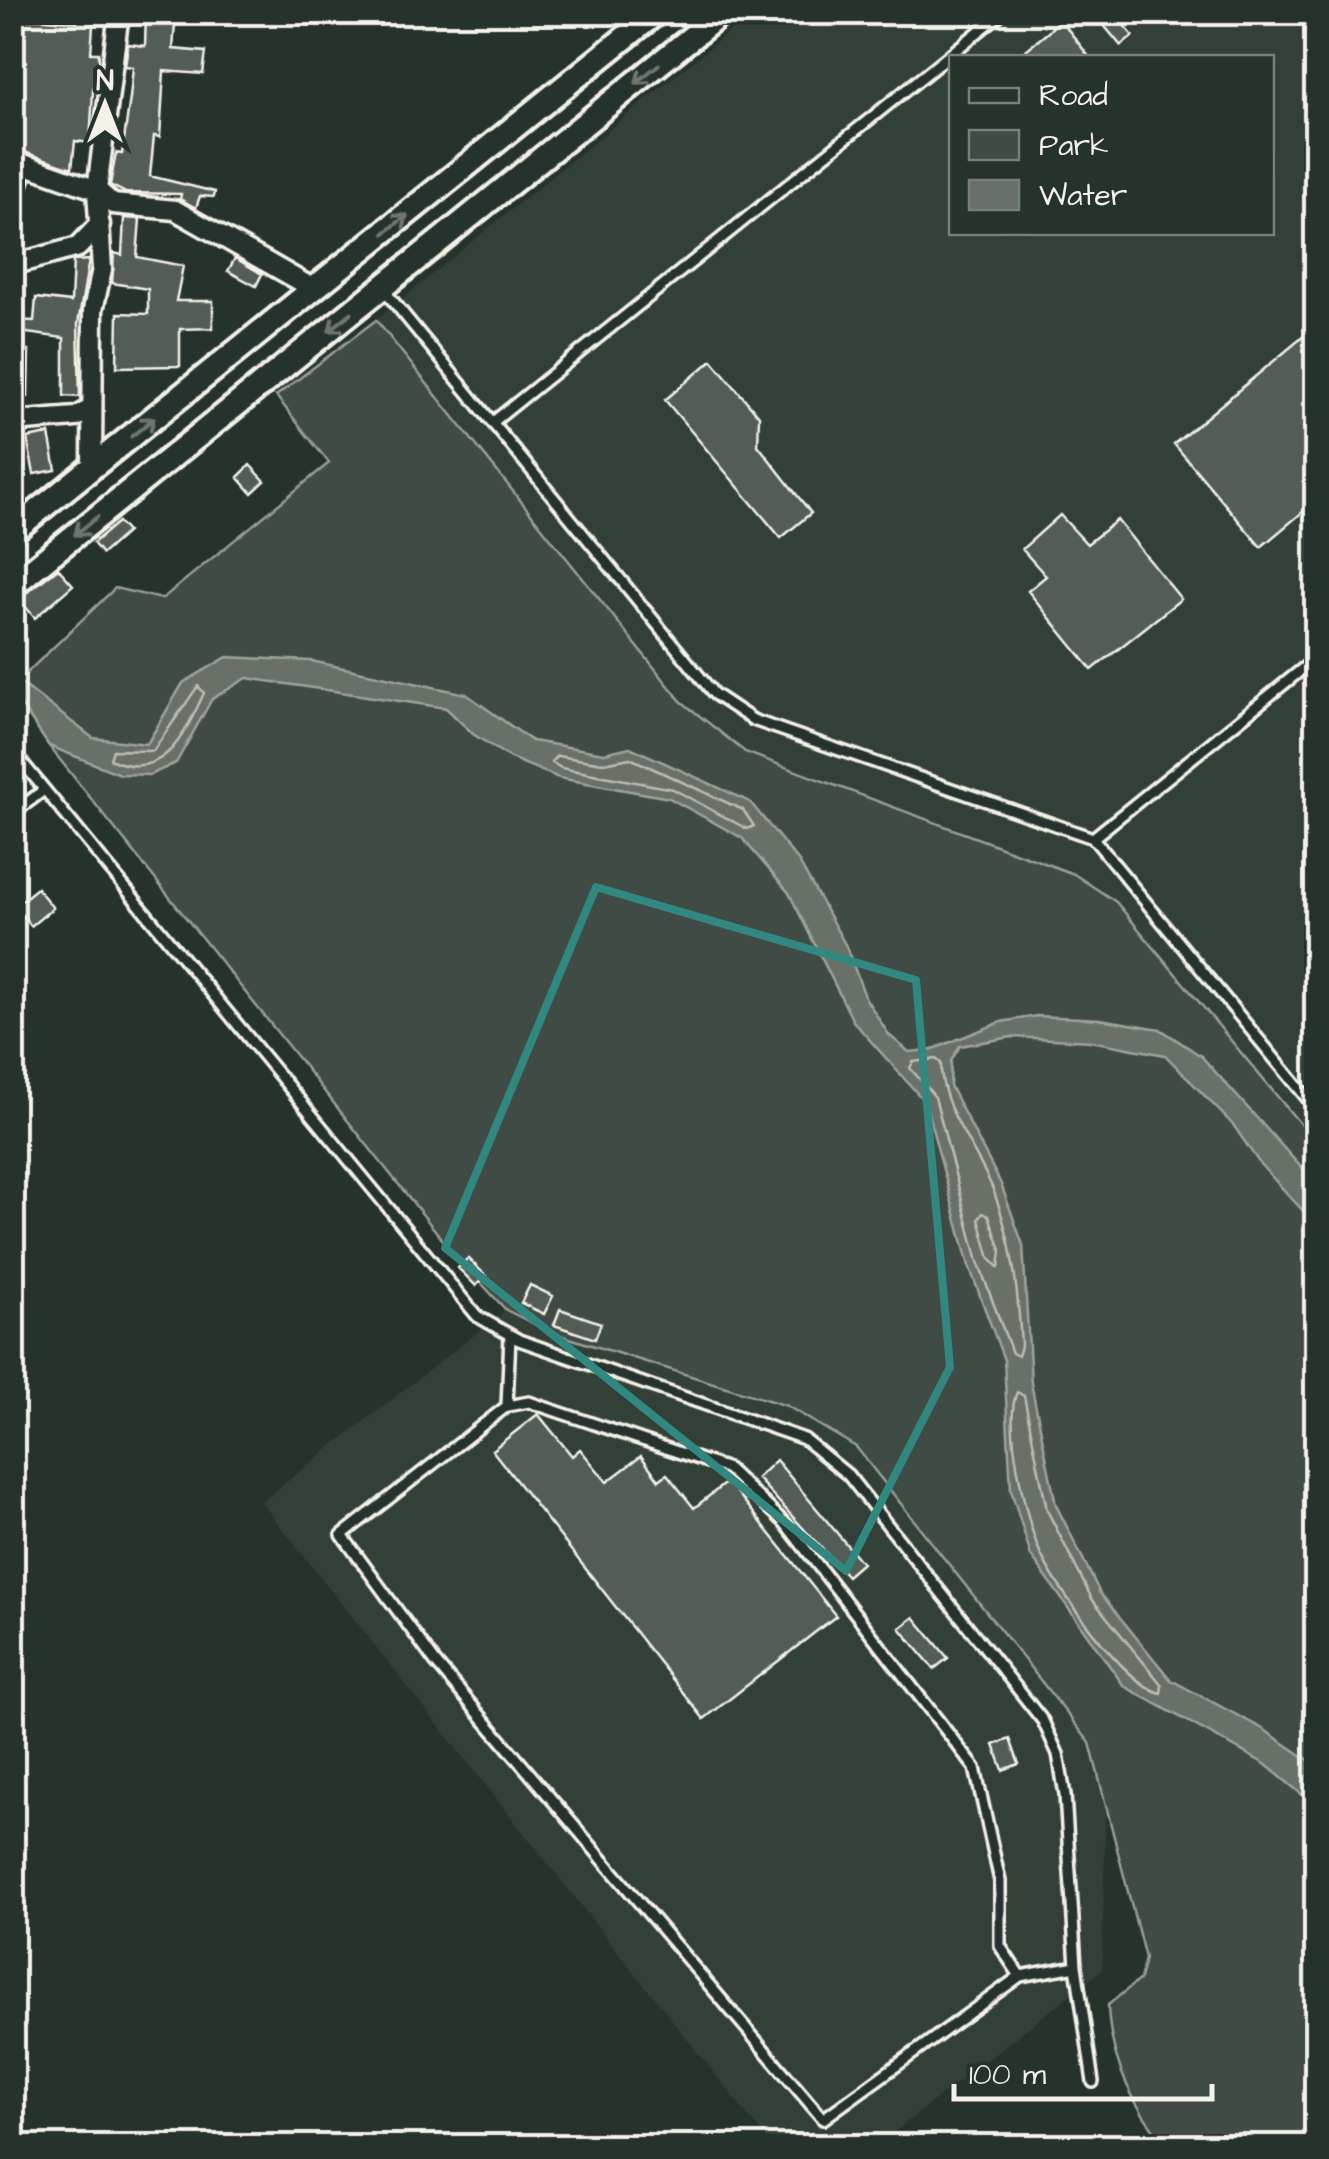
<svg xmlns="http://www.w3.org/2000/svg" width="1329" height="2159" viewBox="0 0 1329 2159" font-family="'Architects Daughter',sans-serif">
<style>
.built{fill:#333f39;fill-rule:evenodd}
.green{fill:#414b45;stroke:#9a9e96;stroke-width:2.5}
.water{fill:#676f68;stroke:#9fa39b;stroke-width:2.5}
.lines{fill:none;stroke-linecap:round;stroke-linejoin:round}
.shore{stroke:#bcbdb5;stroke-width:2.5}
.building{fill:#525c55;stroke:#f4f1e8;stroke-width:2.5}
.service-casing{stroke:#f4f1e8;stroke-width:16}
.minor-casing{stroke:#f4f1e8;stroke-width:25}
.tertiary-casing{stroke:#f4f1e8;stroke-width:30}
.service{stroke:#26332d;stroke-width:9}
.minor{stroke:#26332d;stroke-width:18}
.tertiary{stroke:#26332d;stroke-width:22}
.oneway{stroke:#6e766e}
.marked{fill:none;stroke:#318880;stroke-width:8;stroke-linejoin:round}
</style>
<rect width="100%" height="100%" fill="#26332d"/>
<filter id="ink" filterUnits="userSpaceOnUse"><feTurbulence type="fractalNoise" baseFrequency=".01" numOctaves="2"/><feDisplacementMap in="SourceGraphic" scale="20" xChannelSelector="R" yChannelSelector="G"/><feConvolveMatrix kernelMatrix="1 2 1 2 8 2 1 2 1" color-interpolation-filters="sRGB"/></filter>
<g filter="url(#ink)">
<!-- built -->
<path class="built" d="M752 13H1316V1143L1116 902 1074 874 745 752 681 701 376 320ZM952 58H1272V232H952Z
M506 1310 553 1333 787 1406 856 1447 1090 1743 1106 1793 1102 1970 876 2146H772L261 1502Z"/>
<!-- green -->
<path class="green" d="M376 320 681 701 745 752 1074 874 1116 902 1316 1143V2146H1167C1132 2106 1110 2059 1108 2005L1140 1979 1145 1958 1090 1743 856 1447 787 1406 553 1333 506 1310 450 1249 49 746 13 693 12 687 115 588 162 599 329 463 276 396Z"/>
<!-- water -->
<path class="water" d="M227 657 311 661 466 694 532 741 604 753 630 747 750 802 799 862 846 946 866 999 889 1035 909 1052 931 1050 1001 1022 1037 1016 1100 1019 1160 1029 1201 1056 1308 1175 1316 1188V1225L1260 1164 1234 1126 1165 1055 1091 1041 1012 1037 960 1046 951 1061 950 1086 1001 1184 1023 1245 1031 1383 1056 1505 1100 1593 1171 1680 1263 1729 1316 1765V1806L1265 1764 1124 1686 1031 1556 1011 1490 1004 1360 969 1266 925 1102 853 1021 789 893 742 838 669 798 559 778 510 758 473 734 446 708 247 678 212 699 176 763 150 775 120 774 49 746 13 693 18 681 93 738 147 744 183 683Z"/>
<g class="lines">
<!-- shore -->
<path class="shore" d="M198 686 204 693C185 733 164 784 110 759L113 750 153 751Z
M557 756 604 763 630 758 743 810 754 826 747 829 673 789 561 768 551 762Z
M936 1059 941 1063C940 1109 977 1148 994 1192 1013 1243 1018 1291 1021 1346L1018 1356 1012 1353 978 1262 935 1097 910 1068 913 1062Z
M983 1213 989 1216 1001 1250 999 1268 990 1259 979 1219Z
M1017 1392 1024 1396 1047 1510 1092 1599 1162 1685 1161 1693C1126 1686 1053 1584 1039 1550 1026 1517 1003 1423 1017 1392Z"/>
</g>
<!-- building -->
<path class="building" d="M77 12H94L91 53H99L98 75 94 74 90 143 75 141 72 168 12 148V16L77 22Z
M146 12H176L173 49 206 52 203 74 164 71 160 137 154 136 150 176 215 192 214 197 200 196 196 208 180 199 181 194 126 193 110 185 116 153 122 154 130 98 133 67 125 66 128 44 145 46Z
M1093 12H1113L1133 36 1121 46Z
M1060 19 1090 58H1016L1047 33Z
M12 173 31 180 17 220 12 219Z
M124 218 140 219 137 257 183 266 176 301H213V328L180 329V366L117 367 118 313 148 314V289L112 283 114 253 122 255Z
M235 258 262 274 256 286 228 271Z
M89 260 78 324 80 397 64 396V338L12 331V320L34 321 36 298 71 302 73 261Z
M1316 326V501L1261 547 1174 444Z
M14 351H29L28 397 13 396Z
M712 360 759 416 758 445 811 513 781 538 665 400Z
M49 434 56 470 34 474 27 438Z
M250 465 265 481 252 493 238 477Z
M1060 515 1087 544 1117 520 1181 599 1092 670 1028 591 1046 576 1022 549Z
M118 522 127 532 102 554 93 543Z
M58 568 73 585 35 618 19 599Z
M37 888 53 908 31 926 15 906Z
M468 1258 486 1276 476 1286 458 1268Z
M530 1285 553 1296 544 1314 521 1303Z
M560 1309 601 1323 595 1339 554 1325Z
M538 1414 572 1456 580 1449 607 1482 641 1456 659 1480 667 1474 694 1508 728 1481 836 1616 704 1719 492 1450Z
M776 1460 862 1563 847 1576 757 1478Z
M914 1617 948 1658 934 1669 900 1628Z
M1010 1739 1019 1764 1003 1770 994 1745Z"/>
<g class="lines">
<!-- service casing -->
<g class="service-casing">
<path id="service" d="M384 290 714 694 753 720 1093 838 1316 1109
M493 422 1003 12
M12 750 477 1316 519 1340 804 1439 848 1475 1043 1721 1058 1754 1065 1795 1076 1966 1093 2082
M12 814 44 790
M1093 838 1316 658
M507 1406 510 1335
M1020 1976 1000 1946V1881L975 1768 785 1523 728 1469 529 1402 507 1406 342 1535 435 1662 823 2119 1020 1976 1076 1966"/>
</g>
<!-- minor casing -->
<g class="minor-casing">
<path id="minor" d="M12 160 97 190 113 204 175 210 314 289
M12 265 78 247 100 224
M12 422 76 417 91 409
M92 469 93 310 102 269 97 190 119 12"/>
</g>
<!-- tertiary casing -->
<g class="tertiary-casing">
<path id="tertiary" d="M12 532 657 12
M12 586 723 12"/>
</g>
<!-- service -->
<use href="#service" class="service"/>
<!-- minor -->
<use href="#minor" class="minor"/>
<!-- tertiary -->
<use href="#tertiary" class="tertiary"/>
</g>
<!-- one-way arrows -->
<defs><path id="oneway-shaft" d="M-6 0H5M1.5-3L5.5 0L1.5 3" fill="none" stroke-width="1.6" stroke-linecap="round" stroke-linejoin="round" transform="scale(2.5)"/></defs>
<g class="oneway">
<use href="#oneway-shaft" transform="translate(647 74) rotate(141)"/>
<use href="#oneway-shaft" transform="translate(396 224) rotate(-39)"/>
<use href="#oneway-shaft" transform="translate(340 322) rotate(141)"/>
<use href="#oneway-shaft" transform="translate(143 427) rotate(-39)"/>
<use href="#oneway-shaft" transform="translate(86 526) rotate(141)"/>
</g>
</g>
<!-- marked area -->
<path class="marked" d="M596 887 916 980 950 1367 846 1571 445 1248Z"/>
<!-- margin -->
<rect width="1329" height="2159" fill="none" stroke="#26332d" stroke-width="50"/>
<rect x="25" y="25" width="1279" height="2109" fill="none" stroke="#f4f1e8" stroke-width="4" filter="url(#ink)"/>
<!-- legend -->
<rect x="949" y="55" width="325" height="180" fill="#26332d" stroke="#787f78" stroke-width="2.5"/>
<rect x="969" y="88" width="50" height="15" fill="#26332d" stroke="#787f78" stroke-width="2.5"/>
<text x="1039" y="105" font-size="30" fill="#f4f1e8">Road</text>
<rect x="969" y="130" width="50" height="30" fill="#414b45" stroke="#787f78" stroke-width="2.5"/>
<text x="1039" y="155" font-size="30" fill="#f4f1e8">Park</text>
<rect x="969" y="180" width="50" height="30" fill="#676f68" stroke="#787f78" stroke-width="2.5"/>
<text x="1039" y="205" font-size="30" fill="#f4f1e8">Water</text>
<!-- north arrow -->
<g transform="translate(105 105)" stroke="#26332d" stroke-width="8" paint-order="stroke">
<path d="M0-8L18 38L0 25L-18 38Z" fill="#f4f1e8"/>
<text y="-15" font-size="28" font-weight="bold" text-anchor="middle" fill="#f4f1e8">N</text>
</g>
<!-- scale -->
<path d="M954 2084v15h258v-15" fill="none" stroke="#f4f1e8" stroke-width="5"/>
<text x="969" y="2084" font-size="30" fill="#f4f1e8" stroke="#26332d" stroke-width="8" paint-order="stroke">100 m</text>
</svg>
